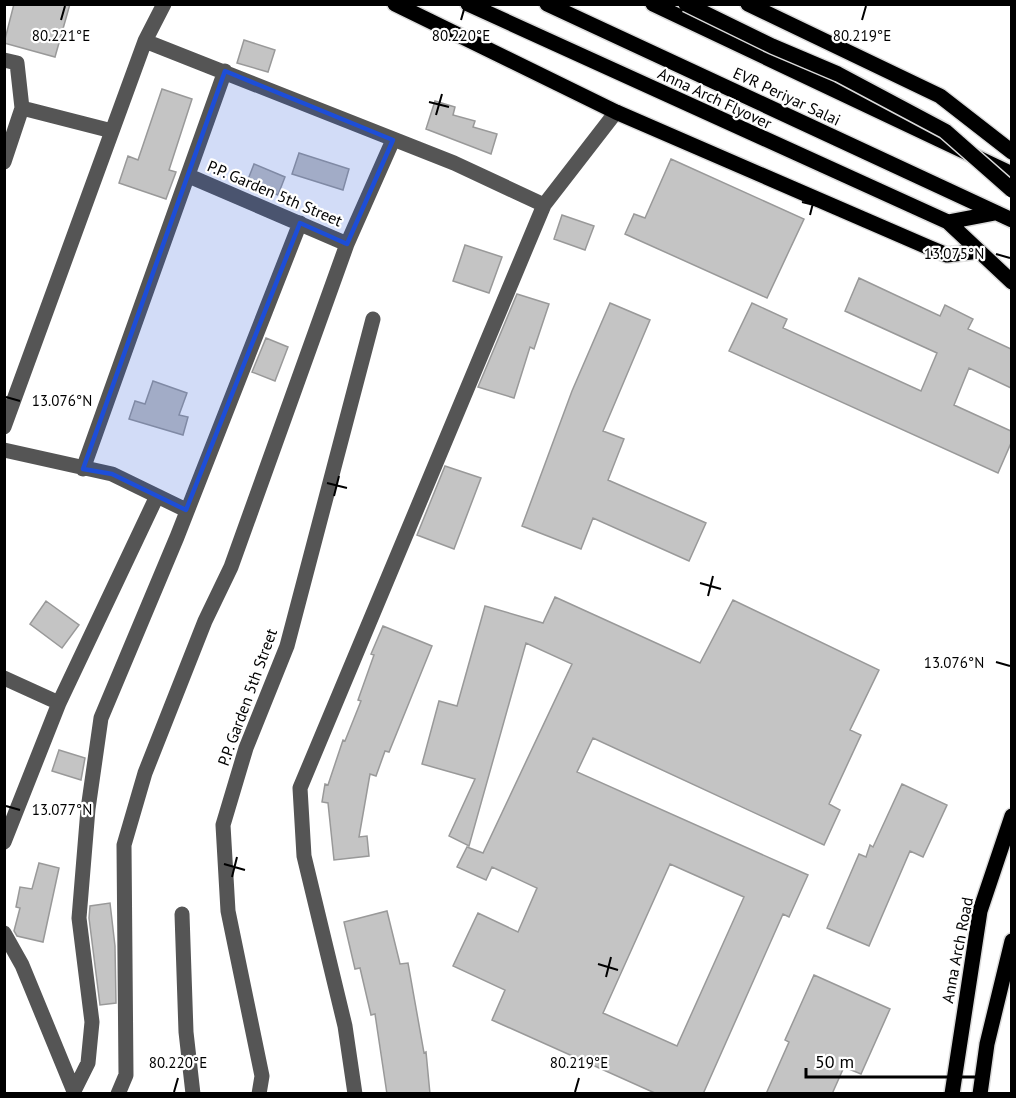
<svg xmlns="http://www.w3.org/2000/svg" width="1016" height="1098" viewBox="0 0 1016 1098" font-family="'PT Sans',sans-serif">
<style>
.building{fill:#c4c4c4;stroke:#999;stroke-width:1.5;fill-rule:evenodd}
.lines{fill:none;stroke-linecap:round;stroke-linejoin:round}
.major-casing{stroke:#dbdbdb;stroke-width:18}
.minor{stroke:#555;stroke-width:15}
.major{stroke:#000;stroke-width:15}
.major-bridge-casing{stroke:#dbdbdb;stroke-width:18;stroke-linecap:butt}
.major-bridge{stroke:#000;stroke-width:15}
.marked{fill:#1d4ed8;fill-opacity:0.2;stroke:#1d4ed8;stroke-width:4.5;stroke-linejoin:round}
.ticks{fill:none;stroke:#000;stroke-width:2}
.labels{text-anchor:middle;stroke-width:4.5;stroke-linejoin:round;paint-order:stroke}
.street-label{font-size:16px;fill:#000;stroke:#fff}
.ticks-label{font-size:15px;text-anchor:middle;fill:#000;stroke:#fff;stroke-width:4.5;stroke-linejoin:round;paint-order:stroke}
</style>
<rect width="100%" height="100%" fill="#fff"/>
<!-- building -->
<path class="building" d="M14 4H70L55 57 4 43Z
M244 40 275 50 268 72 237 63Z
M162 89 192 99 169 170 176 172 166 199 119 183 128 156 138 160Z
M435 101 455 107 453 115 475 121 473 127 497 134 491 154 426 129Z
M299 153 349 169 343 190 292 174Z
M671 159 804 219 767 298 625 234 634 214 645 218Z
M254 164 285 177 278 195 247 182Z
M562 215 594 226 585 250 554 239Z
M465 245 502 257 489 293 453 281Z
M859 278 940 316 945 305 973 319 968 329 1011 349V388L969 368 954 405 1011 431V443L998 473 729 351 752 303 787 319 783 328 921 391 937 353 845 311Z
M517 294 549 304 534 349 530 347 514 398 478 387Z
M610 303 650 320 603 431 624 439 608 480 706 523 689 561 593 518 581 549 522 526 572 391Z
M266 338 288 347 275 381 252 372Z
M153 381 187 393 179 415 188 417 183 435 129 419 135 401 145 404Z
M445 466 481 478 454 549 417 535Z
M555 597 700 663 733 600 879 670 850 730 861 735 829 804 840 810 824 845 593 738 577 772 808 875 789 917 783 914 703 1094H657L492 1020 505 990 453 966 478 913 518 932 537 888 492 867 486 880 457 867 467 847 483 853 572 664 526 643 469 846 449 836 475 779 422 764 439 701 457 706 485 606 543 623ZM670 864 744 897 677 1046 603 1013Z
M46 601 79 625 62 648 30 624Z
M383 626 432 646 389 752 385 751 376 776 370 774 359 837 367 836 369 856 334 860 328 803 322 802 325 784 328 785 343 740 345 741 361 701 358 700 374 655 371 654Z
M59 750 85 758 81 780 52 771Z
M902 784 947 805 923 857 910 851 869 946 827 928 859 854 866 857 870 845 873 847Z
M39 863 59 868 43 942 17 936 14 931 20 908 16 907 20 887 32 889Z
M110 903 115 946 116 1003 100 1005 89 918 90 906Z
M387 911 400 964 408 963 424 1053 426 1052 430 1094H387L375 1014 371 1015 360 968 355 969 344 922Z
M814 975 890 1009 861 1074 844 1067 832 1094H766L789 1042 785 1040Z"/>
<g class="lines">
<!-- major casing -->
<g class="major-casing">
<path id="major" d="M395 4 616 112 930 248 947 255 979 251
M468 4 948 222 1012 282
M547 4 1012 220
M653 4 1012 174
M748 4 940 96 1012 152
M948 222 995 213
M952 1094 980 911 1012 816
M980 1094 987 1044 1012 941"/>
</g>
<!-- minor -->
<path class="minor" d="M145 41 454 163 544 205
M4 60 17 63 22 108 112 131
M4 162 22 108
M189 176 347 244
M4 427 145 41 164 4
M4 450 112 474 186 510
M83 469 225 71
M4 678 59 703
M4 842 59 703 157 496
M182 914 186 1032 193 1094
M4 933 22 965 75 1094
M74 1091 88 1063 92 1022 79 918 88 809 101 718 177 537 300 223
M118 1094 126 1075 124 845 145 773 205 621 231 567 347 244 393 140
M259 1094 262 1076 228 911 223 825 246 748 287 646 373 319
M355 1094 345 1026 304 856 300 788 544 205 616 112"/>
<!-- major -->
<use href="#major" class="major"/>
<!-- major-bridge casing -->
<g class="major-bridge-casing">
<path id="major-bridge" d="M686 4 772 46 838 74 945 131 1012 190"/>
</g>
<!-- major-bridge -->
<use href="#major-bridge" class="major-bridge"/>
</g>
<!-- marked area -->
<path class="marked" d="M225 71 393 140 347 244 300 223 186 510 112 474 83 469Z"/>
<!-- ticks -->
<path class="ticks" d="M61 20 65 6M461 20 465 6M862 20 866 6M429 102 449 107M436 115 442 94M802 202 823 207M810 215 815 195M996 254 1010 258M6 397 20 401M327 483 347 488M334 496 339 476M700 583 721 589M708 596 713 576M996 662 1010 666M6 806 20 810M224 864 245 870M232 877 237 857M598 964 618 970M606 977 611 957M174 1092 178 1078M575 1092 579 1078"/>
<g class="labels">
<!-- street labels -->
<g class="street-label">
<text transform="translate(787 96) rotate(25)" y="6">EVR Periyar Salai</text>
<text transform="translate(715 98) rotate(25)" y="6">Anna Arch Flyover</text>
<text transform="translate(275 193) rotate(23)" y="6">P.P. Garden 5th Street</text>
<text transform="translate(247 697) rotate(-70)" y="6">P.P. Garden 5th Street</text>
<text transform="translate(957 950) rotate(-79)" y="6">Anna Arch Road</text>
</g>
</g>
<g class="ticks-label">
<text x="61" y="41">80.221°E</text>
<text x="461" y="41">80.220°E</text>
<text x="862" y="41">80.219°E</text>
<text x="954" y="259">13.075°N</text>
<text x="62" y="406">13.076°N</text>
<text x="954" y="668">13.076°N</text>
<text x="62" y="815">13.077°N</text>
<text x="178" y="1068">80.220°E</text>
<text x="579" y="1068">80.219°E</text>
</g>
<!-- border -->
<rect width="1016" height="1098" fill="none" stroke="#000000" stroke-width="12"/>
<!-- scale -->
<path d="M806 1068v9h178v-9" fill="none" stroke="#000000" stroke-width="3"/>
<text x="815" y="1068" font-size="18" fill="#000000" stroke="#ffffff" stroke-width="4.5" paint-order="stroke">50 m</text>
</svg>
